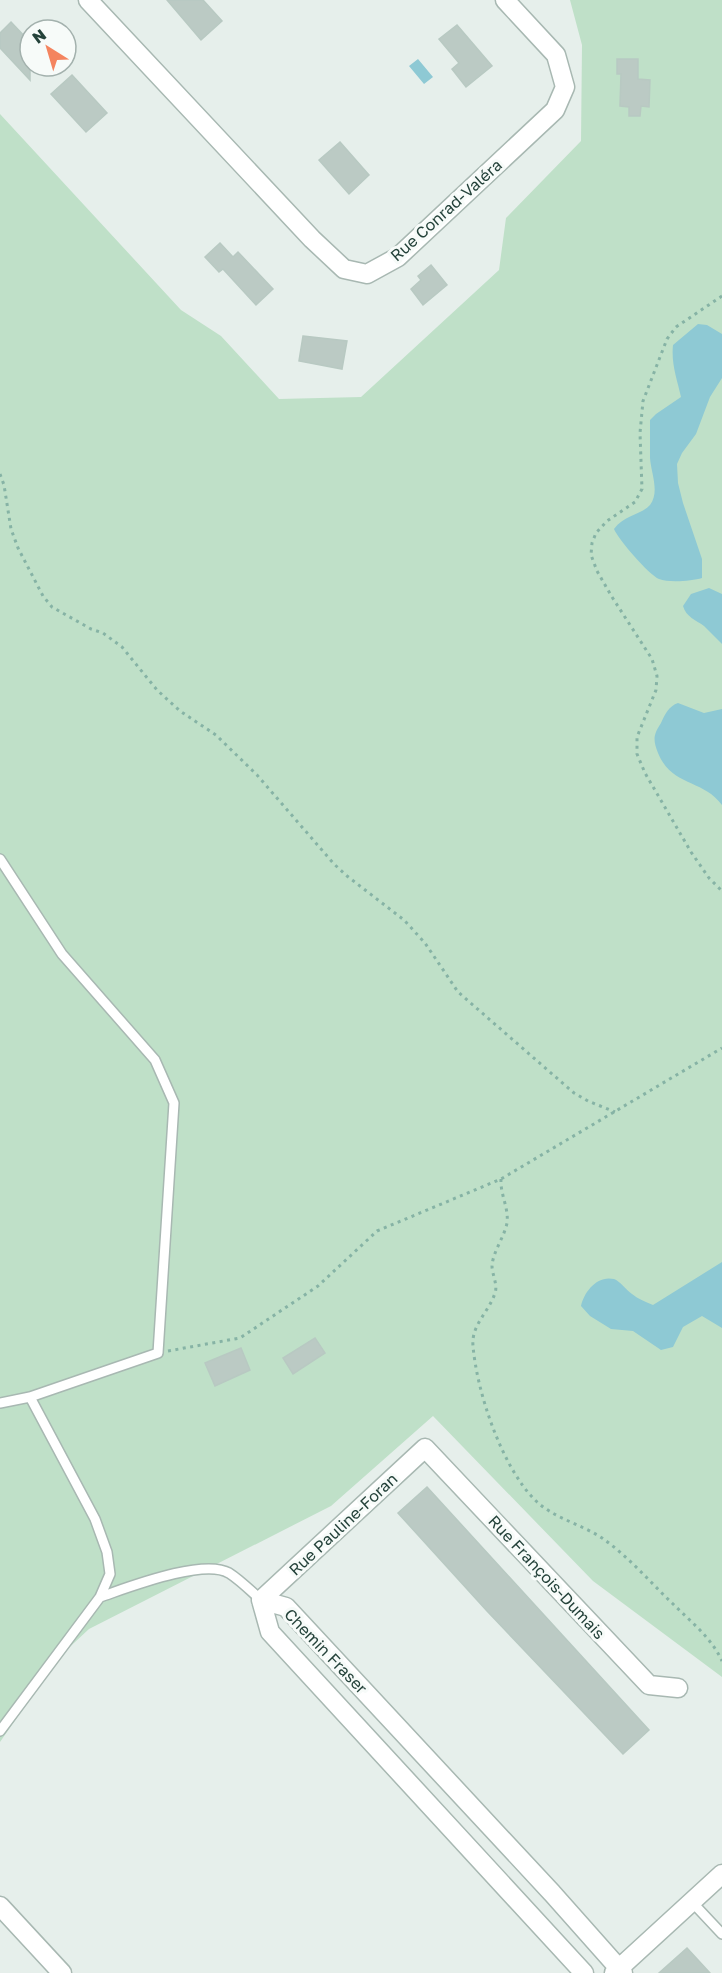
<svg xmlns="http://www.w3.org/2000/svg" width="722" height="1973" viewBox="0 0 722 1973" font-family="'Golos Text',sans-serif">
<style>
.green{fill:#bfe0c8}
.water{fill:#8ec9d4}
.building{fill:#bbcac4;stroke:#b8c9c2;stroke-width:1.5}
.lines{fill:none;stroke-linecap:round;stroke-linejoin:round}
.service-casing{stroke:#a8b8b2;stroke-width:12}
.minor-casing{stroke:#a8b8b2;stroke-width:21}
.tertiary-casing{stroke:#a8b8b2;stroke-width:21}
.path{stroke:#86b3a5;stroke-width:3;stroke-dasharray:3 4.5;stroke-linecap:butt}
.service{stroke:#fff;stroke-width:9}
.minor{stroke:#fff;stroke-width:18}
.tertiary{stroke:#fff;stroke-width:18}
.labels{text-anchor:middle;stroke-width:6;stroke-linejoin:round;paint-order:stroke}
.street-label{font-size:16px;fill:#24423a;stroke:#f7fbf9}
</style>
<rect width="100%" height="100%" fill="#e6efeb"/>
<!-- green -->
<path class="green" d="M570 0H722V1677L593 1581 433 1416 331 1506 89 1629 60 1656 0 1742V114L181 310 221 336 279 399 361 397 499 270 506 218 581 141 582 45Z"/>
<!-- water -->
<path class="water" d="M418 59 433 77 424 84 409 66Z
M698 324 707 325 722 334V378L710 397 696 434 682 453 677 464 678 483 683 503 702 559V578C692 581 669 583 659 579 649 575 618 539 614 529 624 515 641 515 650 505 660 492 651 473 650 458 650 446 650 433 650 420L656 414 681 397C677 379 671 364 673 345Z
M709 588 722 594V644C716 638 710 632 704 626 696 620 686 617 683 606L691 594Z
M678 703 704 713 722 709V805C703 779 672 787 658 753 653 740 653 735 661 723 665 714 669 706 678 703Z
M722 1262V1328L702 1316 683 1327 673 1347 661 1350 633 1331 611 1329 590 1316 581 1306C584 1292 597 1275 614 1279 620 1281 626 1290 632 1294 638 1299 646 1302 653 1305Z"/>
<!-- building -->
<path class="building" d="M167 0H203L222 21 201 40Z
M11 22 30 42V80L0 48V33Z
M457 25 492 66 466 87 452 69 459 63 439 39Z
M617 59H638V79L650 80 649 107 641 106 640 116H629V107L620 106 621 74H617Z
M72 75 107 113 86 132 51 94Z
M340 142 369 175 349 194 319 160Z
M220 243 233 257 238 252 273 289 256 305 223 269 219 272 205 257Z
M431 265 447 285 423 305 411 289 421 280 418 276Z
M303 336 347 341 342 369 299 361Z
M315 1338 325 1353 293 1374 283 1358Z
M241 1348 250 1370 215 1386 205 1363Z
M427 1487 649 1730 623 1754 487 1611 398 1513Z
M687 1948 710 1973H659Z"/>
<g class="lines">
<!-- service casing -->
<g class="service-casing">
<path id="service" d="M0 859 62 954 155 1060 174 1103 158 1353 30 1397 0 1403
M30 1397 95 1519 107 1552 110 1574 100 1597C127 1588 203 1558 229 1573 240 1580 251 1591 261 1600
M0 1731 100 1597
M692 1902 722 1934"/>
</g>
<!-- minor casing -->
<g class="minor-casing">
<path id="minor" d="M88 0 312 239 344 269 367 274 398 257 555 110 565 87 556 55 505 0
M261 1600 425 1448 649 1685 678 1688
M261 1600 286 1607 552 1893 623 1973
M261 1600 270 1632 584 1973
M614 1973 722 1874"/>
</g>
<!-- tertiary casing -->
<g class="tertiary-casing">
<path id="tertiary" d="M0 1906 62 1973"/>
</g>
<!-- path -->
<path class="path" d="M722 296 676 327 667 339 643 401 640 433 642 489 635 502 607 521 596 533 592 543 591 555 597 571 612 597 652 659 657 676 656 690 637 737V754L645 773 691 852 709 878 722 891
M0 474 4 485 11 529 18 548 43 596 52 607 91 629 103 633 122 647 157 690 180 711 216 735 257 775 334 864 347 876 404 920 425 943 458 992 574 1093 588 1101 615 1112
M501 1179C500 1194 509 1208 507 1223 504 1238 493 1251 492 1266 492 1274 498 1285 495 1293 489 1312 471 1325 473 1346 477 1393 502 1467 535 1500 553 1518 581 1524 602 1538 628 1556 649 1581 672 1603 690 1621 711 1637 722 1661
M168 1351 240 1338 318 1286 377 1231 501 1179 722 1048"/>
<!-- service -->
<use href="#service" class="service"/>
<!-- minor -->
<use href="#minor" class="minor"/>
<!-- tertiary -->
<use href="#tertiary" class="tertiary"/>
</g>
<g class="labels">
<!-- street labels -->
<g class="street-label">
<text transform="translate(446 210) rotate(-42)" y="6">Rue Conrad-Valéra</text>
<text transform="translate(343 1524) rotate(-43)" y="6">Rue Pauline-Foran</text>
<text transform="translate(547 1577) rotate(47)" y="6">Rue François-Dumais</text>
<text transform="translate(326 1651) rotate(46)" y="6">Chemin Fraser</text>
</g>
</g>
<!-- north arrow -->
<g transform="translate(48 48) rotate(323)"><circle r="28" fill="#f7fbf9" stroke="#a3b1ad" stroke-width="1.5"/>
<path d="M0-4.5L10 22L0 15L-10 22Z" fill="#f4845f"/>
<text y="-9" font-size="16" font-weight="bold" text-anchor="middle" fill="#24423a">N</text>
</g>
</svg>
